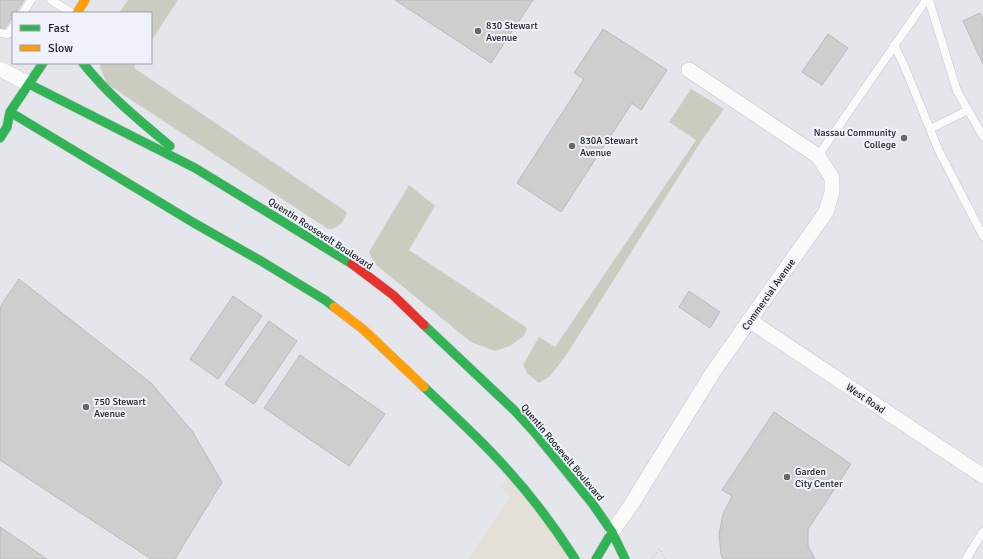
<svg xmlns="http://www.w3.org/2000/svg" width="983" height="559" viewBox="0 0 983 559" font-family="Signika,sans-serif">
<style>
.industrial{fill:#e4e0d7}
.green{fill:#caccc0}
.building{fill:#cecece;stroke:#bbbabb}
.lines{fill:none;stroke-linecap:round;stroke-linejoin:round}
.lane-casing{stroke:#c1c2c6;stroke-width:9}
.street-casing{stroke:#c1c2c6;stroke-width:16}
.fast-casing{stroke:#c1c2c6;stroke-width:10}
.slow-casing{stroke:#c1c2c6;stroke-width:10}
.jam-casing{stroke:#c1c2c6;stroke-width:10}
.path{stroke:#cfcfd1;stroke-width:2.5;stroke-dasharray:1 3;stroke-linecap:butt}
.lane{stroke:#fbfbfc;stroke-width:8}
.street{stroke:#fbfbfc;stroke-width:15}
.fast{stroke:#30b455;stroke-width:9}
.slow{stroke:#ff9f0a;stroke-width:9}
.jam{stroke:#e5322d;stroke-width:9}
.poi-dot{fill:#66676b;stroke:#eff2fb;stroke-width:1.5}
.labels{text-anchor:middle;stroke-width:4;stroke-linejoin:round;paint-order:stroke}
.poi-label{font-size:10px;fill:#222326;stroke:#eff2fb;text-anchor:start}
.street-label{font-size:10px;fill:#222326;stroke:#eff2fb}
</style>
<rect width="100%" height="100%" fill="#e5e6eb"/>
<!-- industrial -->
<path class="industrial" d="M512 472 574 559H468L510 497 502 488Z"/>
<!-- green -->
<path class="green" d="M128 0H178L151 41V13H119Z
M100 63H136L134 68 344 210 347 213C343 222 339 229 328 229L107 84 100 67Z
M691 89 724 109 700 143 565 357 550 376 539 383 528 374 523 365 539 337 555 347 696 140 669 122Z
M409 185 435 206 409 250 527 328 524 336 510 346 495 351 471 342 375 264 369 252Z"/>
<!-- building -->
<path class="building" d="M0 0H24L15 13H13V16L2 32 0 30Z
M395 0H533L491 63Z
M980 13 983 19V64L963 21Z
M603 29 667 70 641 110 632 103 561 212 517 183 584 79 574 73Z
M828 34 848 48 822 85 802 72Z
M19 279 151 383 192 431 222 482 175 559H151L0 460V307Z
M689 291 720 312 710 328 679 307Z
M233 296 262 316 218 379 190 359Z
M269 321 297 341 254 404 225 384Z
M300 355 385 414 349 466 264 408Z
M774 412 851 464 808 529V546L815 559H723L721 554 719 534 723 514 732 496 722 490Z
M0 527 47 559H0Z"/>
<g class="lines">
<!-- lane casing -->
<g class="lane-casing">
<path id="lane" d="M51 0 72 13
M929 0 957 91 983 136
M23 13 31 0
M0 33 8 34 13 27
M894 45 903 63 939 151 983 236
M930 129 968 110
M818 156 926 0
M966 559 983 532"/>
</g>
<!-- street casing -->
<g class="street-casing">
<path id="street" d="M0 69 29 84
M749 320 983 476
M612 532 631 505 713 372 826 212 832 192V178L818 156 689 70"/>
</g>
<!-- fast casing -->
<g class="fast-casing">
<path id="fast" d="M83 63C108 95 139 120 170 146
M29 84 195 168 352 264
M10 112 194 223 261 261 325 300 334 307
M0 138 7 127 10 112 43 63
M424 325 514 410 535 433 592 503 612 532 625 559
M424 387C447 409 470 430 492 453 523 485 551 521 575 559
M596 559 612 532"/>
</g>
<!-- slow casing -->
<g class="slow-casing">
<path id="slow" d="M77 13 85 0
M334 307 364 330 424 387"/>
</g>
<!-- jam casing -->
<g class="jam-casing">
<path id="jam" d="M352 264 393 295 424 325"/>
</g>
<!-- path -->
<path class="path" d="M651 559 660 549 665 559"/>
<!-- lane -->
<use href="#lane" class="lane"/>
<!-- street -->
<use href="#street" class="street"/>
<!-- fast -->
<use href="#fast" class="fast"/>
<!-- slow -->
<use href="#slow" class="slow"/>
<!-- jam -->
<use href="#jam" class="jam"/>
</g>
<!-- markers -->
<g class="poi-dot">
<circle cx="478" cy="31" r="4"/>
<circle cx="904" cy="138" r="4"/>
<circle cx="572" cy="146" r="4"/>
<circle cx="86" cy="407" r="4"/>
<circle cx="787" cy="477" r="4"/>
</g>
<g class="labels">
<!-- poi labels -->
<g class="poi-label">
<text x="486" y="29">830 Stewart<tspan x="486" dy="12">Avenue</tspan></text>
<text x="896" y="136" text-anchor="end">Nassau Community<tspan x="896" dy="12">College</tspan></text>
<text x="580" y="144">830A Stewart<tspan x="580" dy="12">Avenue</tspan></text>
<text x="94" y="405">750 Stewart<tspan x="94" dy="12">Avenue</tspan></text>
<text x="795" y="475">Garden<tspan x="795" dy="12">City Center</tspan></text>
</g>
<!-- street labels -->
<g class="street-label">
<text transform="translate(321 233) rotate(33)" y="4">Quentin Roosevelt Boulevard</text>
<text transform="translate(768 294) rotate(-55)" y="4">Commercial Avenue</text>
<text transform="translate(866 398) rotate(34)" y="4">West Road</text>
<text transform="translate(563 452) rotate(50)" y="4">Quentin Roosevelt Boulevard</text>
</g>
</g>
<!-- legend -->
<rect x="12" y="12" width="140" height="52" fill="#eff2fb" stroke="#9d9fa6"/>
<rect x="20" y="25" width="20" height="6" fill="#30b455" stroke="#9d9fa6"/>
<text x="48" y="32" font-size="12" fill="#222326">Fast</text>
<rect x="20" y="45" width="20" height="6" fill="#ff9f0a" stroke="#9d9fa6"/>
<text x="48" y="52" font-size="12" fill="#222326">Slow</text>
</svg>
